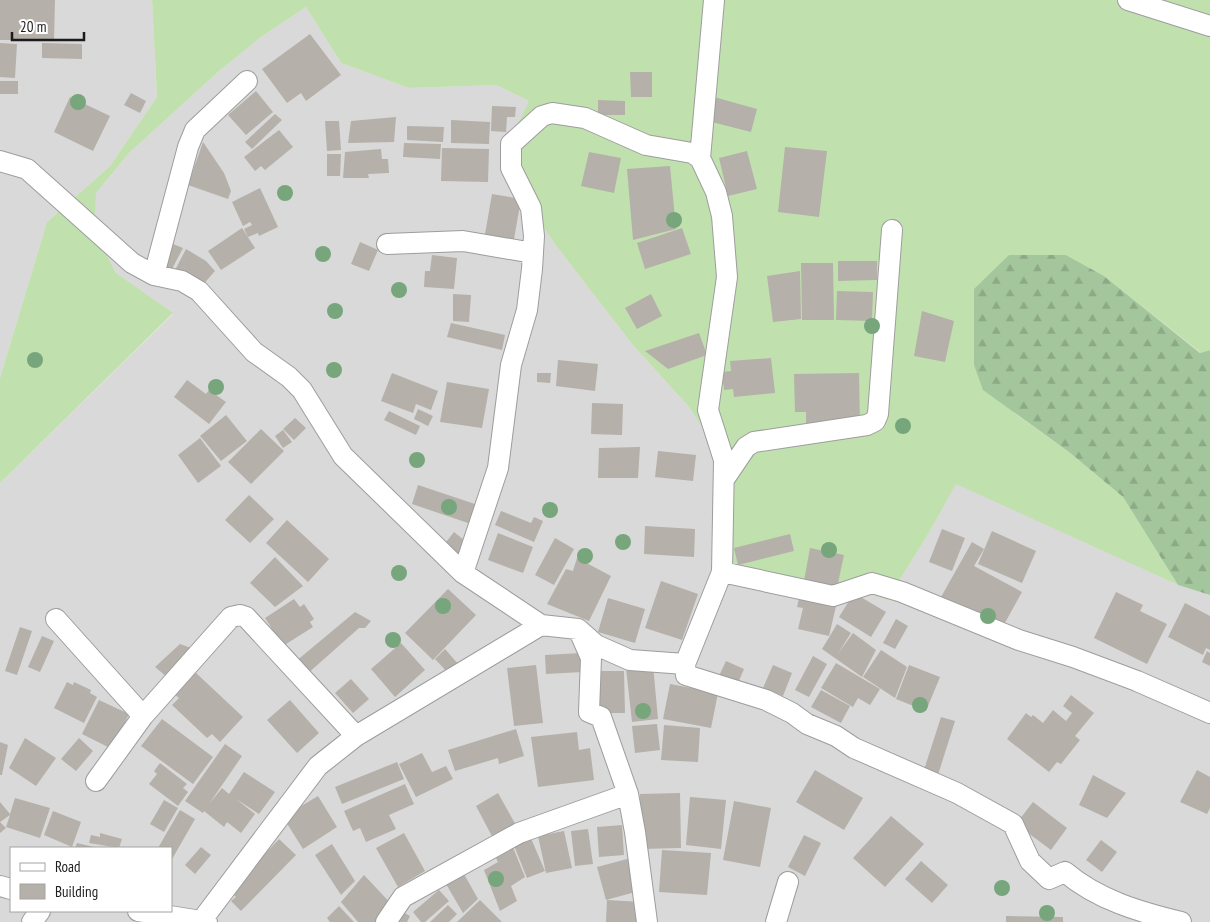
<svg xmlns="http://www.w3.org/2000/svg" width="1210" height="922" viewBox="0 0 1210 922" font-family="'PT Sans Narrow',sans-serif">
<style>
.residential{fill:#dad9d9;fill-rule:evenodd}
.grass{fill:#c0e1ae}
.forest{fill:url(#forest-firs)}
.building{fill:#b5b0a9}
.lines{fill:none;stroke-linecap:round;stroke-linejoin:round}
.minor-casing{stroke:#9d9d9d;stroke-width:22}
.minor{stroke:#fff;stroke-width:20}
.tree{fill:#77a57c}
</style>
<defs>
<pattern id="forest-firs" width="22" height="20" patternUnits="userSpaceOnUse" patternTransform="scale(1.25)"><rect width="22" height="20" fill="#a3c69c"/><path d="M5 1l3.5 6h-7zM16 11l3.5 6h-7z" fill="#8caa86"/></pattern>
</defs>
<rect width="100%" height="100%" fill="#eceae2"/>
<!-- residential -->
<path class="residential" d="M0 0H152L157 97 110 166 47 222 0 378Z
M306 7 341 63 409 88 496 85 529 101 521 193 554 243 632 344 689 407 717 449 866 592 887 600 927 536 956 483 1178 585 1210 595V922H0V483L173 314 116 273 95 232 96 193 129 153 218 72 261 37ZM11 848H171V911H11Z"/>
<!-- grass -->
<path class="grass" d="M152 0H1210V350L1201 353 1104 276 1066 255 1013 412 1069 452 1123 497 1178 585 956 484 927 536 887 600 866 592 734 573 723 546 717 449 689 407 632 344 554 243 521 193 503 156 529 101 496 85 409 88 341 63 306 7 261 37 218 72 129 153 96 193 95 232 116 273 173 313 0 483V378L47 222 110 166 157 97Z"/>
<!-- forest -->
<path class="forest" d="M1009 255H1066L1104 276 1200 353 1210 350V595L1178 585 1123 497 1069 452 983 390 974 365V289Z"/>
<!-- building -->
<path class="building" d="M0 0H55L54 40H0Z
M310 34 341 75 306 101 301 93 287 103 262 69Z
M0 43 17 44 15 78 0 77Z
M42 43 82 44V59L42 58Z
M630 72H652V97H631Z
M0 81H18V94H0Z
M256 91 273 112 246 135 228 115Z
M131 93 146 101 140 113 124 105Z
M70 97 110 116 93 151 54 132Z
M714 97 757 109 751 132 708 121Z
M598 100 625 101V115H598Z
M492 106 516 107 515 117H507L506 132 491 131Z
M275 114 282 120 252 149 245 142Z
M396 117 394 142 348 143 351 121Z
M451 120 490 122 489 144 451 143Z
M325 121H339L341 150 327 151Z
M407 126 444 127 443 142 407 140Z
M279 130 293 147 265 170 261 166 255 171 244 157Z
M203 142 224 173 231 191 228 199 188 185Z
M404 143 441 144 440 159 403 157Z
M785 147 827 151 819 217 778 212Z
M442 148 489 149 488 182 441 181Z
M381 149 382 159H388L389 173 368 174 369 178H343L345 152Z
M747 151 757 189 728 196 719 158Z
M589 152 621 158 614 193 581 186Z
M327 154H341L340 176H327Z
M670 166 676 229 633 240 627 169Z
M260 188 278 227 259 236 258 233 248 237 244 229 252 225 250 222 243 226 232 202Z
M492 194 521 199 513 245 484 240Z
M242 228 255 248 221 270 208 251Z
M682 228 691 254 645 269 637 243Z
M168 242 183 248 171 271 161 265Z
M360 242 378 250 369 271 351 264Z
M186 249 206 261 215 271 201 287 174 272Z
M432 255 457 258 454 289 424 287 425 271H430Z
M838 261H877V280L838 281Z
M801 263H833L834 320H802Z
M800 271 801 319 773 322 767 276Z
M837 291 873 292 872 321 836 320Z
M453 294 471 295 469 322 453 321Z
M651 294 662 316 637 329 625 308Z
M922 311 954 321 945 362 914 356Z
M451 323 505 335 502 350 447 337Z
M699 333 707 355 668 369 645 351Z
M771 358 775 393 734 397 733 389 724 390 722 372 731 371 730 361Z
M558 360 598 364 595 391 556 386Z
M392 373 438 391 431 410 416 404 413 413 381 401Z
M537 373H551L550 383 537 382Z
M859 373 860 425 806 426V412H795L794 374Z
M187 380 206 394 209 390 226 402 209 424 174 397Z
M447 382 489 389 482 428 440 422Z
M592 403 623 404 622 435 591 434Z
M418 409 433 416 428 426 414 419Z
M389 411 420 426 416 435 384 420Z
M226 415 247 441 221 461 200 436Z
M295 418 306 428 294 440 283 429Z
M261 429 284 451 251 484 228 462Z
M283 430 292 442 283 448 275 436Z
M200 438 221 466 198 483 178 455Z
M640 447 638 478H598L599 448Z
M658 451 696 455 693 481 655 477Z
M418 485 478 505 471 524 412 504Z
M249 495 274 519 250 543 225 520Z
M501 511 531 523 534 517 543 521 534 542 495 525Z
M287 520 329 559 308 582 266 543Z
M645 526 695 529 694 557 644 554Z
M942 529 965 538 952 571 929 562Z
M992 531 1036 551 1022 583 978 564Z
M454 532 469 544 458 558 443 546Z
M498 533 533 547 523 573 488 560Z
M790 534 794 551 738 565 734 548Z
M555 538 574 549 554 585 535 575Z
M972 542 984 549 974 566 1022 592 1001 630 941 597Z
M810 548 844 555 837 588 804 581Z
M275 557 303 586 275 607 250 583Z
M577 558 611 576 589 621 547 604 566 569 573 571Z
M661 581 698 594 682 640 645 628Z
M448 589 476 615 433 660 405 633Z
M801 590 838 598 829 636 798 629 803 608 797 607Z
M1116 592 1143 605 1140 611 1167 624 1147 664 1094 638Z
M854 593 886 612 871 637 839 617Z
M608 598 645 609 635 643 598 632Z
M294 599 300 607 304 604 314 619 310 622 313 627 283 646 265 618Z
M1185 603 1210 616V650L1206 648 1203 655 1168 637Z
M355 612 371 621 365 628H359L306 675 295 662Z
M896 619 908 626 895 649 883 643Z
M837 624 851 633 837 655 853 633 876 650 862 677 822 649Z
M20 627 32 631 17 675 5 671Z
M42 636 54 641 40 672 28 667Z
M401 643 425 670 395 697 371 669Z
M180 644 191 648 167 677 155 667Z
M445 649 459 665 449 674 435 659Z
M881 650 907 667 895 698 863 677Z
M1207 651 1210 653V666L1202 662Z
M582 653 583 672 546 674 545 655Z
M813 656 827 664 809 697 795 690Z
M726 661 744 669 738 683 719 676Z
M836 663 880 689 870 705 858 698 853 707 821 688Z
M536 665 543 723 514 726 507 668Z
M653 665 658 719 632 722 626 668Z
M773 665 792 673 783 696 763 688Z
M909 665 940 677 926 711 896 699Z
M597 671H624L625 713H598Z
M195 672 243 717 220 742 212 734 207 738 172 705 179 698 174 694Z
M351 679 369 699 353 713 335 693Z
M67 682 73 685 74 682 91 690 90 693 97 697 84 723 54 708Z
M670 684 718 693 711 728 663 719Z
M821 690 850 706 841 723 811 707Z
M1071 695 1094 713 1075 736 1080 740 1061 764 1057 762 1049 772 1007 739 1026 713 1031 717 1033 715 1043 723 1053 710 1066 721 1072 713 1063 706Z
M99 700 129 714 112 749 82 734Z
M290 700 319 733 297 753 267 720Z
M941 717 955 721 937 778 923 773Z
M162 719 213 757 193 784 141 746Z
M657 724 660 750 635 753 632 726Z
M664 725 700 728 698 762 661 760Z
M516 729 524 756 499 764 498 758 455 771 448 750Z
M577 732 579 750 590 748 594 780 538 787 531 737Z
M25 738 56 758 36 786 9 768Z
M79 738 93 751 76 771 61 759Z
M0 742 8 745 2 775H0Z
M225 744 242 756 209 804 222 788 229 794 244 772 275 792 259 814 236 799 255 814 241 833 227 822 224 827 204 811 203 813 185 801Z
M422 753 432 772 446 766 453 779 416 797 399 764Z
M397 762 404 779 342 804 335 787Z
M160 763 187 784 183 788 188 792 178 806 149 784 157 774 154 771Z
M815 770 863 798 844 830 796 802Z
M1197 770 1210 777V808L1207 814 1180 802Z
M1093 775 1126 793 1107 818 1079 805Z
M405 784 414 804 389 815 396 829 366 842 360 828 353 831 344 811Z
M498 793 517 827 494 840 476 806Z
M680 793 681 848 641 849 640 794Z
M318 796 337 827 303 849 283 817Z
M690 797 726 800 721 849 686 845Z
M15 798 50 808 40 838 6 827 10 815 0 822 6 828 0 833V802L10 814Z
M164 800 178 808 164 832 150 824Z
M734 801 771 808 760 867 723 860Z
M1033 802 1067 828 1051 850 1016 824Z
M180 810 195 819 171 861V848H158Z
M53 811 81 822 72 847 44 835Z
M891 816 924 844 885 887 853 858Z
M622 825 624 855 599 857 597 827Z
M588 829 593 864 575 866 571 831Z
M564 831 572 868 546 873 538 836Z
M100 833 122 839 119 848 89 843 91 835 100 837Z
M404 833 425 871 398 887 376 848Z
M804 835 821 843 805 876 788 867Z
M530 836 545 871 527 878 513 843Z
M279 839 296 855 241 911 231 901 236 897 230 891Z
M1101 840 1117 852 1102 872 1086 860Z
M77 843 98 848H75Z
M332 844 355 881 341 895 315 855Z
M512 845 525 877 511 886 517 901 500 911 484 870 498 862 496 858Z
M201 847 211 855 195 874 185 865Z
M662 850 711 853 707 895 659 892Z
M631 858 639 891 606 900 597 867Z
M921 861 948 885 932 903 905 879Z
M464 874 478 899 463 913 446 884Z
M364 875 397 910 388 922H358L341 902Z
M439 890 449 901 425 922H421L413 912Z
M480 900 502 922H457Z
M607 900 642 902 641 922H606Z
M448 905 457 914 449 922H430Z
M339 906 354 922H330L327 918Z
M401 911 410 916 407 922H395Z
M1006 916 1063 917V922H1006Z"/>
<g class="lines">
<!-- minor casing -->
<g class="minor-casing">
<path id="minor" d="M1128 0 1210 26
M700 158 714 0
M0 161 27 169 132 263 154 275 182 281 199 291 254 352 289 377 302 390 343 456 463 573 541 625 578 629 596 645 630 660 685 664 686 675 766 700 792 713 807 724 836 736 854 748 957 793 1013 824 1030 861 1049 879 1065 872C1098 900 1140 912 1181 922
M387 244 463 241 533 253
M154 275 188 147 195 130 247 81
M725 478 746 447 754 442 867 425 875 421 878 414 892 230
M722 572 833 596 872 583 902 592 1019 640 1073 657 1137 681 1210 713
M463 573 498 468 511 365 527 310 532 269 534 236 531 208 511 168V144L542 116 552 113 585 118 646 145 692 153 700 158 716 192 722 216 727 277 708 410 724 460 722 572 685 664
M56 619 143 716
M580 633 591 658 589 712 601 717 628 794 635 832 647 922
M96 781 143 716 231 617 240 615 246 617 356 736
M0 886 11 889
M138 911 207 922
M202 920 318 766 356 736 541 625
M32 922 40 911
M386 922 403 897 519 833 628 794
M776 922 788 882"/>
</g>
<!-- minor -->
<use href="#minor" class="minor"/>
</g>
<!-- trees -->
<g class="tree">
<circle cx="78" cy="102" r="8"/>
<circle cx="285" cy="193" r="8"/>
<circle cx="674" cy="220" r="8"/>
<circle cx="323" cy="254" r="8"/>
<circle cx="399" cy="290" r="8"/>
<circle cx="335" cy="311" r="8"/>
<circle cx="872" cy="326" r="8"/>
<circle cx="35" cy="360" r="8"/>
<circle cx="334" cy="370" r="8"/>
<circle cx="216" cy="387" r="8"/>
<circle cx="903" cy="426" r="8"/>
<circle cx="417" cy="460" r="8"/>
<circle cx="449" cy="507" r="8"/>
<circle cx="550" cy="510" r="8"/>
<circle cx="623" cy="542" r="8"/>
<circle cx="829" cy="550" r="8"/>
<circle cx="585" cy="556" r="8"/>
<circle cx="399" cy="573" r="8"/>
<circle cx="443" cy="606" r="8"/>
<circle cx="988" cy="616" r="8"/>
<circle cx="393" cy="640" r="8"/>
<circle cx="920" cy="705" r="8"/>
<circle cx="643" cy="711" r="8"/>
<circle cx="496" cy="879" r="8"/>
<circle cx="1002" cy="888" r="8"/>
<circle cx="1047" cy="913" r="8"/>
</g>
<!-- legend -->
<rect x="10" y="847" width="162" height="65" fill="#ffffff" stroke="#a4a4a4"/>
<rect x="20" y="863" width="25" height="8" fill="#ffffff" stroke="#a4a4a4"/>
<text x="55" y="872" font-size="15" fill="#1c1c1c">Road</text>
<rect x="20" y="884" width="25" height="15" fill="#b5b0a9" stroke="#a4a4a4"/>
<text x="55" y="897" font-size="15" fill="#1c1c1c">Building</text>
<!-- scale -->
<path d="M12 32v8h72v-8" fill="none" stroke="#1c1c1c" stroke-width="2.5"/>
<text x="20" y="32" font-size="15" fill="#1c1c1c" stroke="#ffffff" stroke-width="4" paint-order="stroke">20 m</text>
</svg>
